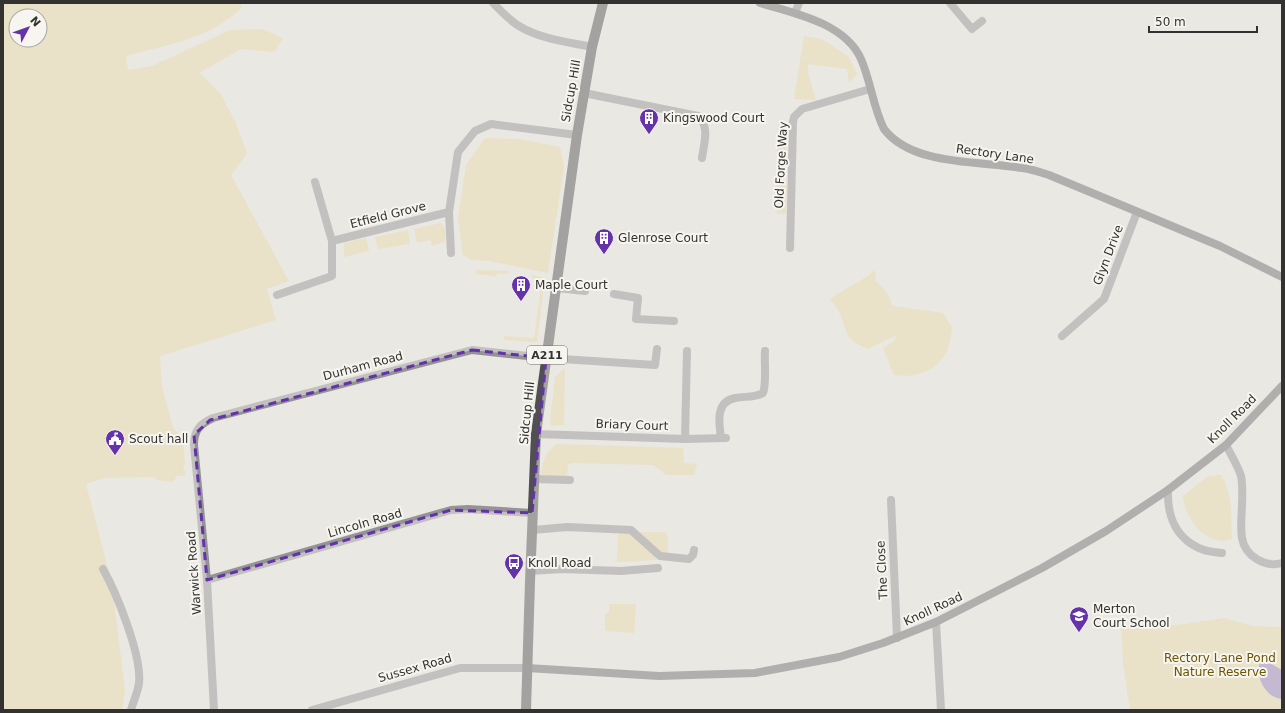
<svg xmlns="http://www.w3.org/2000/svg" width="1285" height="713" viewBox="0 0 1285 713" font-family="'DejaVu Sans',sans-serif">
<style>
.green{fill:#e9d9a9;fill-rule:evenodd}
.water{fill:#9684be}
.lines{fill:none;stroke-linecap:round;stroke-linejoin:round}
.lane{stroke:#949396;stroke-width:8}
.street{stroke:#949396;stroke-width:8}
.secondary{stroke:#6c6b6f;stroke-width:8}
.primary{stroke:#504f53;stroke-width:10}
.marked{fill:none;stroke:#6432a9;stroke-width:3;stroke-dasharray:8 5;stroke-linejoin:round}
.labels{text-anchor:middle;stroke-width:4;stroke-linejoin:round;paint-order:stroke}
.shield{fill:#f7f5ef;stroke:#6e6c69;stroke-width:1}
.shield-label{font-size:11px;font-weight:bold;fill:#333230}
.street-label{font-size:12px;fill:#333230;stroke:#f7f5ef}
.poi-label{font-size:12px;fill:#333230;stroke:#f7f5ef;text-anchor:start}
.park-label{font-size:12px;fill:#6a5501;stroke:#f7f5ef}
</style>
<rect width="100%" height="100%" fill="#eae8e2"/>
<!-- green -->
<path class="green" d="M3 3H240L242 7C213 38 166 45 126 56L128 70 152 66 230 30 262 29 283 38 274 52 241 49 199 73 220 93 236 123 247 154 231 175 289 281 267 289 276 320 160 356 162 387 173 427 183 440 185 464 183 466 186 476H177L173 482 158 480 154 477 105 478 86 484 112 584 125 691 122 710H3ZM16 16H40V40H16Z
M804 36 822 39 849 57 857 74 849 83 847 69 808 64V73L816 100 794 99Z
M778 124H788L786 162H777Z
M485 138 520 139 560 147 564 166 548 273 489 261 471 260 463 255 458 218 466 165Z
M777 180H787L786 214H777Z
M441 223C446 228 447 234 445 241L432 246 431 240 417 243 414 229Z
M408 230 410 244 378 249 375 237Z
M366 238 369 251 344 257V243Z
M476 270 509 271 508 274 497 273 496 276 476 274Z
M875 270 876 281 886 291 893 306 943 313 952 327C951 335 950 345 947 351 936 372 916 378 894 375L883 348 894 341 897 335 868 349C844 340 848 332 839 312 837 307 833 303 830 299 845 288 862 282 875 270Z
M532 275 545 278 537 342 504 340V336L534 338 542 280 532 278Z
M565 368 564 425 551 426 550 420 555 377Z
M557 444 683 448 684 463 697 464 694 475H666L653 465 571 463 568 465 567 477 541 476C543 461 544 453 557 444Z
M1221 475C1233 493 1231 517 1232 539 1207 548 1184 518 1183 496L1208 476Z
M640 532H666L668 539V554L657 550Z
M618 534H632L639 539 657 560 617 562Z
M609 604H636L634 633 605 631V613H609Z
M1224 618 1252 626 1282 627V710H1130L1123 663 1121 624 1177 625Z"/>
<!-- water -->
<path class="water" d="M1260 662H1268L1282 670V699C1265 698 1255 676 1260 662Z"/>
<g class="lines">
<!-- lane -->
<path class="lane" d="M584 93 698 116C710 127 704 143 702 158
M557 288 585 291
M614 294 638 298 636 319 674 321
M546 358 655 365 657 349
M721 438C719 423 715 402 735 398 745 396 754 398 763 393 767 382 764 363 765 351
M685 439 687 351
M534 479 570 480
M533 530 567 527 631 530 660 556 689 559 693 555 694 550
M103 569C117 594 142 656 139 683 138 692 133 702 131 710
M530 571 562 569 621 571 658 568
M936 622 941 710"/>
<!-- street -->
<path class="street" d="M493 3C501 11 509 20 519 26 540 39 568 42 592 47
M950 3 972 29 982 21
M795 13 799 3
M332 241 449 212
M790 248 793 122 794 117 802 109 870 89
M451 253 449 212 458 152 475 131 491 124 577 135
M277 295 332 276V241L315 182
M1062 336 1104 299 1137 212
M536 434 685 439 726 438
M1226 445C1231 455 1238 466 1241 476 1245 496 1239 520 1242 538 1245 556 1265 568 1282 563
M1168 490C1167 516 1176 540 1204 550 1209 552 1217 552 1222 553
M891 500 897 638
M207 580 451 510 468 509 532 513
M214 710 207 580 194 445C194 430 200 424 213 418L472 350 546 358
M312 710 460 668H527"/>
<!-- secondary -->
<path class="secondary" d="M760 3C794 13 845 23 861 59 871 82 873 107 884 129 912 166 980 161 1022 168 1031 169 1040 172 1049 175L1220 246 1282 277
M527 668 659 676 755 673 839 657 883 643 936 622 1042 568 1106 531 1168 490 1226 445 1282 386"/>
<!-- primary -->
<path class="primary" d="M526 710 530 582 536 434 577 135 592 47 603 3"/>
</g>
<!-- marked area -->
<path d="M0 0H1285V713H0ZM472 350 546 358 532 513 451 510 207 580 194 435 210 420Z" fill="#eae8e2" fill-opacity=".55" fill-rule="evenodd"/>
<path class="marked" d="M472 350 546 358 532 513 451 510 207 580 194 435 210 420Z"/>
<!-- icons -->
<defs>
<g id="building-pin" transform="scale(1)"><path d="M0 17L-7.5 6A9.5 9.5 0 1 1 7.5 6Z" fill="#6432a9" stroke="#f7f5ef"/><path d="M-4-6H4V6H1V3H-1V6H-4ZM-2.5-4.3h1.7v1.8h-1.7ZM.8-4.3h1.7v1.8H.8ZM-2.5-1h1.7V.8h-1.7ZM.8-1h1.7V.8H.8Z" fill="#fff"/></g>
<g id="civic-pin" transform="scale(1)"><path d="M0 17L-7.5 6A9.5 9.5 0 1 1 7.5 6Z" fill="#6432a9" stroke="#f7f5ef"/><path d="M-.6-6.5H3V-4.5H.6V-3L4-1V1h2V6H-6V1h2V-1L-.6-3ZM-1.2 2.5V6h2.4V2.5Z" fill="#fff"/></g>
<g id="bus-pin" transform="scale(1)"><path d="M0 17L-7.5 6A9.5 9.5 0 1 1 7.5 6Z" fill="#6432a9" stroke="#f7f5ef"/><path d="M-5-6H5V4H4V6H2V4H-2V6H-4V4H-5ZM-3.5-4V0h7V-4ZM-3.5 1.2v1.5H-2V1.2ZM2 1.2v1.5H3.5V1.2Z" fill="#fff"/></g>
<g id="school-pin" transform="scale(1)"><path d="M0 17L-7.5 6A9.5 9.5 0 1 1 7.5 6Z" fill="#6432a9" stroke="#f7f5ef"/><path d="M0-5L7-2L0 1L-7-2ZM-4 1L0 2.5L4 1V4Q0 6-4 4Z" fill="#fff"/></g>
</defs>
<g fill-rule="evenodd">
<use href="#building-pin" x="649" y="118"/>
<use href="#building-pin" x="604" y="238"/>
<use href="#building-pin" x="521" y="285"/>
<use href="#civic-pin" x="115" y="439"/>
<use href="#bus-pin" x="514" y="563"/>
<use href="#school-pin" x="1079" y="616"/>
</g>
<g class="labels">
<!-- shield labels -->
<rect class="shield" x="527" y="346" width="40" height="18" rx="3"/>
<g class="shield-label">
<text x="547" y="359">A211</text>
</g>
<!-- street labels -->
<g class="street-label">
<text transform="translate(571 91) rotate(-80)" y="4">Sidcup Hill</text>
<text transform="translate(995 154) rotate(8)" y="4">Rectory Lane</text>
<text transform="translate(781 165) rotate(-87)" y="4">Old Forge Way</text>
<text transform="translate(388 215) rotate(-14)" y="4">Etfield Grove</text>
<text transform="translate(1108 255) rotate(-69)" y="4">Glyn Drive</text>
<text transform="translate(363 366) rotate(-15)" y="4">Durham Road</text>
<text transform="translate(527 413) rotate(-84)" y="4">Sidcup Hill</text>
<text transform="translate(1232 419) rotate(-45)" y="4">Knoll Road</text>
<text transform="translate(632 425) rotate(2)" y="4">Briary Court</text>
<text transform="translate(365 523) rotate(-16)" y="4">Lincoln Road</text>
<text transform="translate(882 570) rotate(-93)" y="4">The Close</text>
<text transform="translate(194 573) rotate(-94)" y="4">Warwick Road</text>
<text transform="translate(933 609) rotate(-25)" y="4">Knoll Road</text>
<text transform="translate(415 668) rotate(-16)" y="4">Sussex Road</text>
</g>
<!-- poi labels -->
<g class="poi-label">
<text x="663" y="122">Kingswood Court</text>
<text x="618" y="242">Glenrose Court</text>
<text x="535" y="289">Maple Court</text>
<text x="129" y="443">Scout hall</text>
<text x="528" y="567">Knoll Road</text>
<text x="1093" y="613">Merton<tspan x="1093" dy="14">Court School</tspan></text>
</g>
<!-- park labels -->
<g class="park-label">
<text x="1220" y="662">Rectory Lane Pond<tspan x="1220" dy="14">Nature Reserve</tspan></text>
</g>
</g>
<!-- border -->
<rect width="1285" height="713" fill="none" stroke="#333230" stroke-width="8"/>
<!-- north arrow -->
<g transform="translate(28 28) rotate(49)"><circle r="19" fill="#f7f5ef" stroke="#a9a7a3"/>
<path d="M0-3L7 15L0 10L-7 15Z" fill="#6432a9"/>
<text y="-6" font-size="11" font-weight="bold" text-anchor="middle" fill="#333230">N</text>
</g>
<!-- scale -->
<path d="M1149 26v6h108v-6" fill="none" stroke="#333230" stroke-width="2"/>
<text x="1155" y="26" font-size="12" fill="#333230" stroke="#f7f5ef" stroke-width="3" paint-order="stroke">50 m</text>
</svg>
